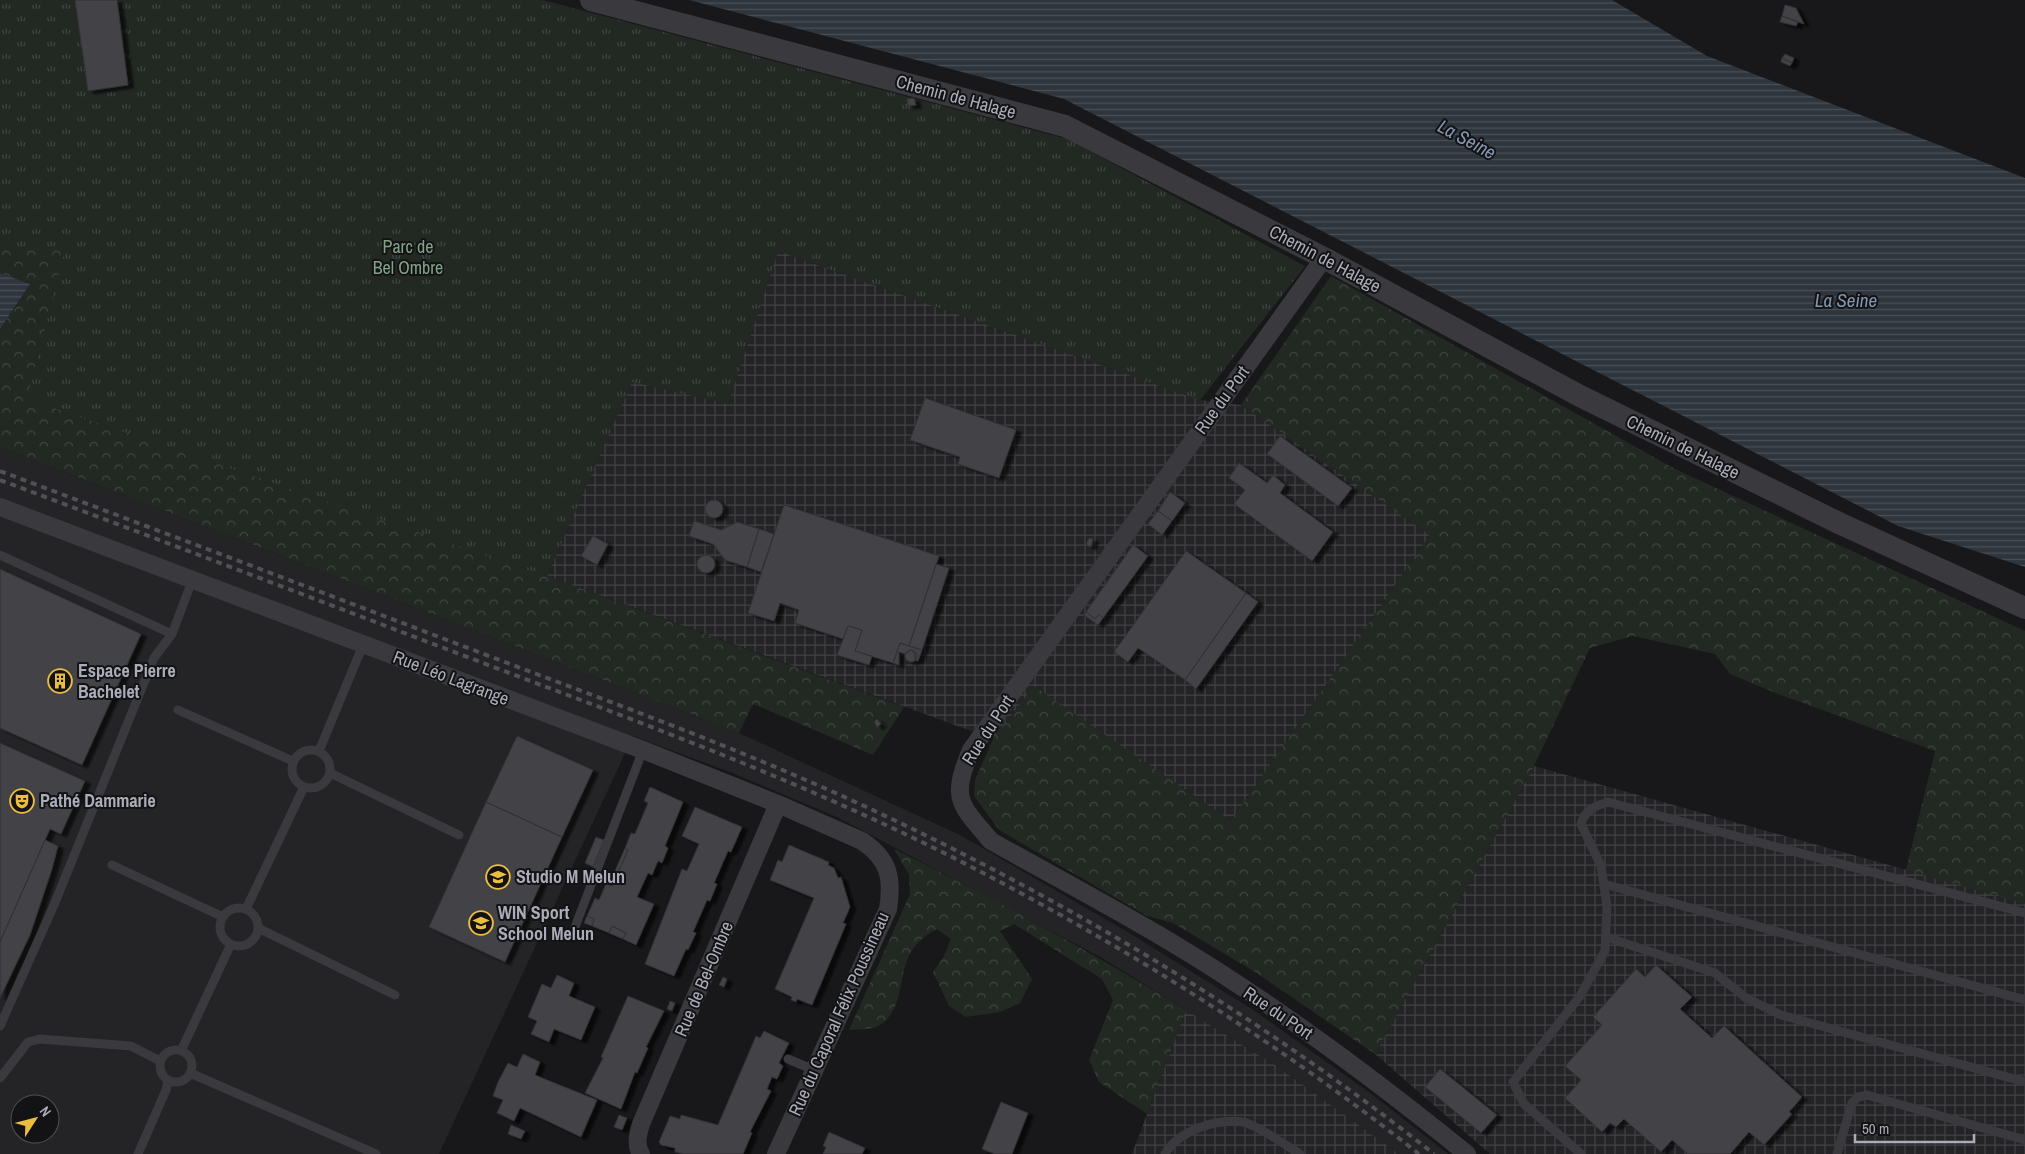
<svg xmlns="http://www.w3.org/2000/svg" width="2025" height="1154" viewBox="0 0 2025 1154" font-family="'Archivo Narrow',sans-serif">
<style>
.built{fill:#242326;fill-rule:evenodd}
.industrial{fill:url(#industrial-grid)}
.forest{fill:url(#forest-crowns)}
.park{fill:url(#park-tufts)}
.water{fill:url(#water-rules)}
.building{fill:#424246;stroke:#323135;filter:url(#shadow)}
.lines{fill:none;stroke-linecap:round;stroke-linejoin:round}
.service{stroke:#39393e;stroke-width:9}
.minor{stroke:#39393e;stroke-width:18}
.tertiary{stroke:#39393e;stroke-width:22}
.rail{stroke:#505157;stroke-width:4;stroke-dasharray:6 5;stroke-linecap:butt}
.labels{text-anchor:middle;stroke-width:4;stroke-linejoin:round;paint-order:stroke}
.street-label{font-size:18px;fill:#aaadb9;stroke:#131214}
.park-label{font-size:18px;fill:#82a387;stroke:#131214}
.poi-label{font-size:18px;font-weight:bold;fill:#aaadb9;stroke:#131214;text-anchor:start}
.water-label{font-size:19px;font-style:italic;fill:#8398b2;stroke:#131214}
</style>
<defs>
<pattern id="industrial-grid" width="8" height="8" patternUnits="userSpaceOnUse" patternTransform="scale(1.25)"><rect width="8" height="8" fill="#242326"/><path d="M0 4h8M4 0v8" fill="none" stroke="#414043"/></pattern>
<pattern id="forest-crowns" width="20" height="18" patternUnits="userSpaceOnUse" patternTransform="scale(1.25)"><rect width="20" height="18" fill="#222923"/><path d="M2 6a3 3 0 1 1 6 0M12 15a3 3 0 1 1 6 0" fill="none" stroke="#3f4541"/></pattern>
<pattern id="park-tufts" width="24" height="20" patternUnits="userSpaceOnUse" patternTransform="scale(1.25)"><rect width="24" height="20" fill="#222923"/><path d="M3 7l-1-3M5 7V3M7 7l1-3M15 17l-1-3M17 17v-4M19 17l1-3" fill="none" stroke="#3f4541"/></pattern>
<pattern id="water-rules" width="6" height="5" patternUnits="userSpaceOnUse" patternTransform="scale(1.25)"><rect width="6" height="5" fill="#2e353d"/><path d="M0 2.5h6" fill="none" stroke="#4a5057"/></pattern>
<filter id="shadow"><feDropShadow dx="5.5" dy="3" stdDeviation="1" flood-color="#0009"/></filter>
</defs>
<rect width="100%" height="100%" fill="#181719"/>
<!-- built -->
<path class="built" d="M0 447 739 733 960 835 1126 931 1252 1009 1373 1095 1448 1154H1399L1278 1067 1102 958 839 818 735 774 633 736 439 1154H0ZM20 1104H50V1134H20Z"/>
<!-- industrial -->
<path class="industrial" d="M778 251 1200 400 1241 405 1430 535 1231 821 1034 687 993 739 547 576 632 381 728 404Z
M1534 766 2025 903V1154H1490L1375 1054Z
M1186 1010 1278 1067 1399 1154H1132Z"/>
<!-- forest -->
<path class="forest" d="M938 104 1305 266 1200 400 778 251 728 404 632 381 240 471 547 576 904 707 873 755 753 704 739 733 0 447V329L30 284 0 273V250H25Z
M1331 276 1675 469 2025 631V904L1906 870 1935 751 1778 694 1730 674 1715 654 1633 636 1590 648 1534 766 1375 1054 1255 972 1173 923 1147 916 999 830 974 796 975 780 993 739 1034 686 1231 821 1430 535 1241 405Z
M894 849C994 898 1091 952 1186 1010L1147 1114 1099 1082 1089 1060 1113 1000 1102 979 1014 924 1000 931 1032 979 1020 1003 1000 1012 966 1017 949 1006 933 972 943 958 951 939 937 929C926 935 918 941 911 952 897 973 906 1013 876 1027 869 1030 857 1029 849 1030L910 894 909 875Z"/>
<!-- park -->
<path class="park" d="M0 0H543L1067 139 1305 266 1200 400 778 251 728 404 632 382 547 576 27 399 65 250H0Z"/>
<!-- water -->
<path class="water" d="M689 0H1612L1707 56 2025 178V567L1898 526 1064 99Z
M0 273 30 284 0 329Z"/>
<!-- building -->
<path class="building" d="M75 0H117L128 85 88 91Z
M1785 5 1796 8 1804 24 1782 16Z
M1782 16 1798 22 1796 26 1780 22Z
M1785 54 1794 58 1792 63 1782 58Z
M1782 58 1792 63 1790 66 1781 62Z
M914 98 916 105 908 106 907 99Z
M925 398 1016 430 999 478 958 464 960 457 910 440Z
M1280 436 1352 488 1338 506 1267 454Z
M1239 463 1267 483 1273 475 1285 485 1280 493 1333 532 1312 561 1234 504 1245 490 1229 478Z
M1170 492 1185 503 1172 521 1158 511Z
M705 509a9 9 0 1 1 18 0a9 9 0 1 1-18 0Z
M784 505 939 556 909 646 900 643 893 663 855 651 862 630 848 626 843 639 795 623 799 610 780 603 774 621 748 613Z
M1158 511 1172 521 1162 535 1148 524Z
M694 521 721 530 737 522 759 529 747 567 725 560 713 544 689 536Z
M759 529 774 534 761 572 747 567Z
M593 536 608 544 597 565 581 556Z
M1089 538 1093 539 1091 547 1086 545Z
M1133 545 1148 556 1103 618 1099 614 1095 619 1086 612Z
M1186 551 1246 593 1185 680 1138 648 1128 662 1114 652Z
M697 564a9 9 0 1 1 18 0a9 9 0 1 1-18 0Z
M936 564 949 568 922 650 909 646Z
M0 569 141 634 82 765 0 728Z
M1246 593 1258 602 1196 689 1185 680Z
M1086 612 1095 619 1099 614 1103 618 1098 625 1084 615Z
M848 626 862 630 855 651 872 656 869 665 837 655Z
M900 643 922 650 918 661 915 660V653L911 650 905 654 899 652V665L893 663Z
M905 656a6 6 0 1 1 12 0a6 6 0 1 1-12 0Z
M877 719 881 724 877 727 874 722Z
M517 736 593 770 562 837 486 802Z
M0 743 85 781 61 834 50 829 0 942Z
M650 787 683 802 665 846 668 848 662 863 658 861 652 875 648 873 637 897 654 904 636 945 623 939 626 933 612 926 609 933 592 926 594 919 587 916 595 898 599 900 606 884 612 886 628 850 625 848 631 833 635 834 648 803 644 801Z
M486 802 562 837 505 962 429 927Z
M695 807 742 827 731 852 728 851 714 883 717 884 710 901 707 900 693 932 696 933 688 950 686 949 674 976 645 964 682 869 687 871 699 844 682 836Z
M596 837 604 840 593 867 585 863Z
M45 840 58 846 52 869 30 935 0 998V942Z
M789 845 829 862 828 865 834 868 838 878 841 877 850 907 843 923 846 924 812 1005 797 999 796 1002 791 1000 792 997 775 989 814 898 770 880 778 860 782 862Z
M625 848 628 850 612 886 609 885Z
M587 916 594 919 592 926 584 923Z
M612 926 626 933 623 939 609 933Z
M1656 965 1692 997 1680 1009 1712 1038 1724 1026 1802 1097 1789 1112 1792 1114 1764 1145 1749 1132 1730 1154H1688L1672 1140 1661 1152 1624 1119 1616 1127 1610 1123 1602 1132 1565 1098 1581 1080 1565 1066 1602 1025 1593 1017 1636 969 1645 977Z
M557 975 574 983 569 996 595 1007 581 1040 554 1029 549 1042 531 1034 537 1021 528 1017 542 984 551 988Z
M723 977 727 979 724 987 719 985Z
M628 996 664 1011 646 1047 648 1048 637 1073 635 1072 621 1109 585 1093 603 1058 601 1057Z
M670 1001 675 1003 672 1011 667 1009Z
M764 1031 789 1043 779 1063 783 1066 777 1079 772 1077 767 1089 771 1091 750 1132 752 1133 743 1154H684L675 1152V1148L661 1145 659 1142 670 1116 680 1119 681 1115 718 1125 756 1036 760 1038Z
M523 1054 540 1062 535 1075 597 1100 581 1137 520 1108 514 1121 497 1113 503 1100 493 1096 498 1082 508 1063 517 1067Z
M1440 1069 1497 1115 1481 1133 1425 1087Z
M1001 1102 1028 1113 1012 1154H995L982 1149Z
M619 1115 627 1118 622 1130 614 1127Z
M511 1125 525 1131 521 1139 508 1134Z
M829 1132 865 1148 862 1154H823L826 1147 823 1146Z"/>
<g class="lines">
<!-- service -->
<path class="service" d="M0 555 172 634
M178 710 293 761
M292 769a19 19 0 1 1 38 0a19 19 0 1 1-38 0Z
M319 751 363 645
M330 773 459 835
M112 865 223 917
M1604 884 2025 1000
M220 927a19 19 0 1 1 38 0a19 19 0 1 1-38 0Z
M246 909 304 787
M575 927 643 750
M258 928 395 995
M1606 937 1715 973 1746 998 1781 1015 2025 1082
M0 1026 54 905 154 658 172 634 192 581
M160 1066a16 16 0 1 1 32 0a16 16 0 1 1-32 0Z
M181 1051 231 944
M788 1059 814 1070
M190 1073 376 1154
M0 1078 28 1042 40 1039 131 1046 160 1061
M138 1154 166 1090 168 1080
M1165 1154C1179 1130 1217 1118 1243 1122 1255 1124 1289 1147 1300 1154
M1581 1154 1524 1104 1513 1082 1580 996 1605 951 1607 906 1601 866 1581 824C1585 810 1595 806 1608 802L2025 913
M1837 1154 1852 1103 1858 1097 1867 1095 2025 1140"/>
<!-- minor -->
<path class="minor" d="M1324 258 971 750C951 798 958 803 991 841 1050 874 1110 906 1169 941 1273 1003 1372 1077 1467 1154
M0 507 643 750 778 804 862 841C889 859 893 878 888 909L776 1154
M641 1154C635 1145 638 1134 641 1124L778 804"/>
<!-- tertiary -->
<path class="tertiary" d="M591 0 1065 126 1324 258 1580 396 1841 524 2025 608"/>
<!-- rail -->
<path class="rail" d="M0 471C170 535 340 599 510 664 640 713 771 761 896 821 1087 912 1268 1023 1434 1154
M0 480C171 544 341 609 512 674 663 731 814 787 958 860 1120 943 1276 1041 1419 1154"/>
</g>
<!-- icons -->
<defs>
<g id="building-ring" transform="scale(1.25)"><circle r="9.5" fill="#131214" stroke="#eabe3f" stroke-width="1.5"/><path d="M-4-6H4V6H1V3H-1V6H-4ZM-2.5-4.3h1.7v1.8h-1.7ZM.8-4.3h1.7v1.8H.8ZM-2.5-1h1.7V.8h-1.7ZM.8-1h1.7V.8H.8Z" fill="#eabe3f"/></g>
<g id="theatre-ring" transform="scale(1.25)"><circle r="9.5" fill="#131214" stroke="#eabe3f" stroke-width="1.5"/><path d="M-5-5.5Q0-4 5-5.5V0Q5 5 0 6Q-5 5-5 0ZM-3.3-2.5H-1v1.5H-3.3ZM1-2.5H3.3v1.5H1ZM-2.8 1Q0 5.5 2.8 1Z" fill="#eabe3f"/></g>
<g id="university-ring" transform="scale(1.25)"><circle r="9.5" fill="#131214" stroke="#eabe3f" stroke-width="1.5"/><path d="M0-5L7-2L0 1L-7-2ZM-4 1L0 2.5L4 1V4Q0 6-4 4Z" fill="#eabe3f"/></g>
</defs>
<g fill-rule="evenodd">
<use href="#building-ring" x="60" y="681"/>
<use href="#theatre-ring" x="22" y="801"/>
<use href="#university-ring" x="498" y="877"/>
<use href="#university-ring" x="481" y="923"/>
</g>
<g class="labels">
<!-- street labels -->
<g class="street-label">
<text transform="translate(956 97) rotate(15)" y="6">Chemin de Halage</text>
<text transform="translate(1325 259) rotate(28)" y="6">Chemin de Halage</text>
<text transform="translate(1222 400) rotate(-54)" y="6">Rue du Port</text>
<text transform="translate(1683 447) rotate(26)" y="6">Chemin de Halage</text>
<text transform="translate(451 678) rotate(21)" y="6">Rue Léo Lagrange</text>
<text transform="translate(988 730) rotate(-57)" y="6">Rue du Port</text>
<text transform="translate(704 979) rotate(-67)" y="6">Rue de Bel-Ombre</text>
<text transform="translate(1278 1013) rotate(34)" y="6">Rue du Port</text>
<text transform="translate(839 1014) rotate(-66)" y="6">Rue du Caporal Félix Poussineau</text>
</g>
<!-- park labels -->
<g class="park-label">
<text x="408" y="253">Parc de<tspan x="408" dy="21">Bel Ombre</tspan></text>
</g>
<!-- poi labels -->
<g class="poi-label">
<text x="78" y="677">Espace Pierre<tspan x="78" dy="21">Bachelet</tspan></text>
<text x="40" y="807">Pathé Dammarie</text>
<text x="516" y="883">Studio M Melun</text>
<text x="498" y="919">WIN Sport<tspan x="498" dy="21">School Melun</tspan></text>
</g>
<!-- water labels -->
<g class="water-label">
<text transform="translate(1467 139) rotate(28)" y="7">La Seine</text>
<text x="1846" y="307">La Seine</text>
</g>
</g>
<!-- north arrow -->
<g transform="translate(35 1119) rotate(54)"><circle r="24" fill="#131214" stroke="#4f5056"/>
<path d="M0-4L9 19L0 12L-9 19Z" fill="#eabe3f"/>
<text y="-8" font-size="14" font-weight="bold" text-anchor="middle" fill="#aaadb9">N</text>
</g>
<!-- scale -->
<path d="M1855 1134v8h119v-8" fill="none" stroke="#aaadb9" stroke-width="2.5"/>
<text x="1862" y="1134" font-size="15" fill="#aaadb9" stroke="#131214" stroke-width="4" paint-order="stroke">50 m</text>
</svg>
